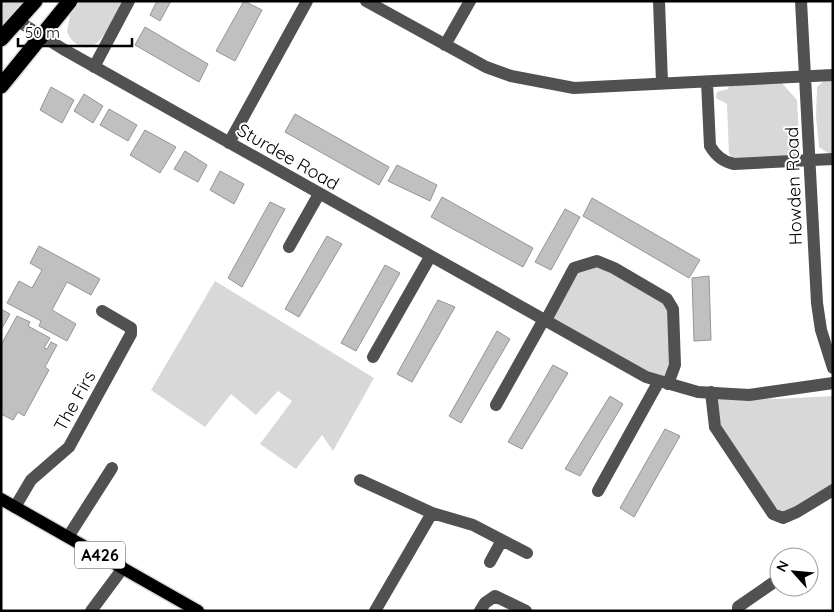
<svg xmlns="http://www.w3.org/2000/svg" width="834" height="612" viewBox="0 0 834 612" font-family="Quicksand,sans-serif">
<style>
.green{fill:#d8d8d8}
.building{fill:#c0c0c0;stroke:#959595}
.lines{fill:none;stroke-linecap:round;stroke-linejoin:round}
.major-casing{stroke:#dbdbdb;stroke-width:15}
.highway-casing{stroke:#dbdbdb;stroke-width:18}
.minor{stroke:#515151;stroke-width:12}
.major{stroke:#000;stroke-width:12}
.highway{stroke:#000;stroke-width:15}
.labels{text-anchor:middle;stroke-width:4;stroke-linejoin:round;paint-order:stroke}
.shield{fill:#fff;stroke:#4c4c4c;stroke-width:1}
.shield-label{font-size:16px;font-weight:bold;fill:#000}
.street-label{font-size:18px;fill:#000;stroke:#fff}
</style>
<rect width="100%" height="100%" fill="#fff"/>
<!-- green -->
<path class="green" d="M1 1H24L1 27Z
M79 1H122C115 14 100 56 80 46 74 43 70 39 67 32L70 15Z
M825 80H833V154L831 155 819 147 816 116 817 87Z
M780 81 797 100 800 155 734 159 729 154 727 104 716 98 717 92 728 89 730 84Z
M597 261 673 309 668 384 545 322 574 268Z
M215 281 374 378 333 451 322 435 296 469 260 444 292 401 278 391 256 415 231 394 205 427 151 390Z
M711 392 775 399 833 396V485L783 518 727 445Z"/>
<!-- building -->
<path class="building" d="M157 1H171L160 21 150 15Z
M244 1 262 10 235 61 216 51Z
M145 27 208 64 199 82 135 45Z
M51 87 74 100 62 123 40 110Z
M84 94 103 106 93 123 74 111Z
M109 109 137 125 128 141 100 125Z
M295 114 389 167 379 185 285 132Z
M145 130 176 147 160 173 130 155Z
M185 151 207 165 198 182 174 169Z
M397 165 437 185 430 201 388 181Z
M220 171 244 184 234 204 210 190Z
M442 197 533 248 523 267 431 217Z
M592 198 700 260 689 278 583 216Z
M270 202 285 209 242 287 228 278Z
M565 209 580 217 551 270 535 262Z
M327 236 342 244 299 317 285 309Z
M39 246 100 279 91 295 67 282 52 310 76 324 67 341 39 326 41 321 7 303 19 281 32 288 42 270 30 263Z
M385 265 400 273 356 351 341 343Z
M709 276 711 340 694 341 692 278Z
M438 300 455 307 412 382 397 374Z
M1 309 10 314 1 330Z
M17 316 30 322 28 326 50 338 44 348 47 349 51 342 57 345 45 367 49 370 24 416 18 412 13 420 1 414V345Z
M497 331 510 339 461 423 449 416Z
M553 365 568 373 522 449 508 442Z
M610 396 623 404 580 476 565 469Z
M665 429 680 436 634 517 620 508Z"/>
<g class="lines">
<!-- major casing -->
<g class="major-casing">
<path id="major" d="M1 499 198 611"/>
</g>
<!-- highway casing -->
<g class="highway-casing">
<path id="highway" d="M1 39 35 1
M1 86 70 1"/>
</g>
<!-- minor -->
<path class="minor" d="M366 1 486 67 511 76 574 88 833 75
M659 1 662 83
M801 1 817 303 821 330 833 368
M18 21 63 49 646 377 698 392 749 395 833 383
M445 45 470 1
M94 67 129 1
M707 82 710 146C716 156 723 162 734 164L833 159
M229 143 307 1
M289 247 319 194
M545 322 574 268 597 261 614 268 667 299 673 309 675 365 668 384
M373 357 430 257
M711 392 715 427 773 514 783 518 797 512 833 490
M496 405 543 321
M360 480 432 513 473 525 527 553
M598 491 659 381
M15 507 31 480 69 447 131 334V328L102 311
M68 537 112 468
M490 562 502 540
M91 611 123 568
M375 611 432 513
M480 611 485 603 495 596 526 611
M738 611V607L777 580"/>
<!-- major -->
<use href="#major" class="major"/>
<!-- highway -->
<use href="#highway" class="highway"/>
</g>
<g class="labels">
<!-- shield labels -->
<rect class="shield" x="75" y="541.5" width="50" height="27" rx="4"/>
<g class="shield-label">
<text x="100" y="561">A426</text>
</g>
<!-- street labels -->
<g class="street-label">
<text transform="translate(288 157) rotate(30)" y="6">Sturdee Road</text>
<text transform="translate(794 186) rotate(-92)" y="6">Howden Road</text>
<text transform="translate(75 401) rotate(-61)" y="6">The Firs</text>
</g>
</g>
<!-- border -->
<rect width="834" height="612" fill="none" stroke="#000000" stroke-width="5"/>
<!-- north arrow -->
<g transform="translate(794 572) rotate(297)"><circle r="24" fill="#ffffff" stroke="#999999"/>
<path d="M0-4L9 19L0 12L-9 19Z" fill="#000000"/>
<text y="-8" font-size="14" font-weight="bold" text-anchor="middle" fill="#000000">N</text>
</g>
<!-- scale -->
<path d="M18 38v8h114v-8" fill="none" stroke="#000000" stroke-width="2.5"/>
<text x="25" y="38" font-size="15" fill="#000000" stroke="#ffffff" stroke-width="4" paint-order="stroke">50 m</text>
</svg>
